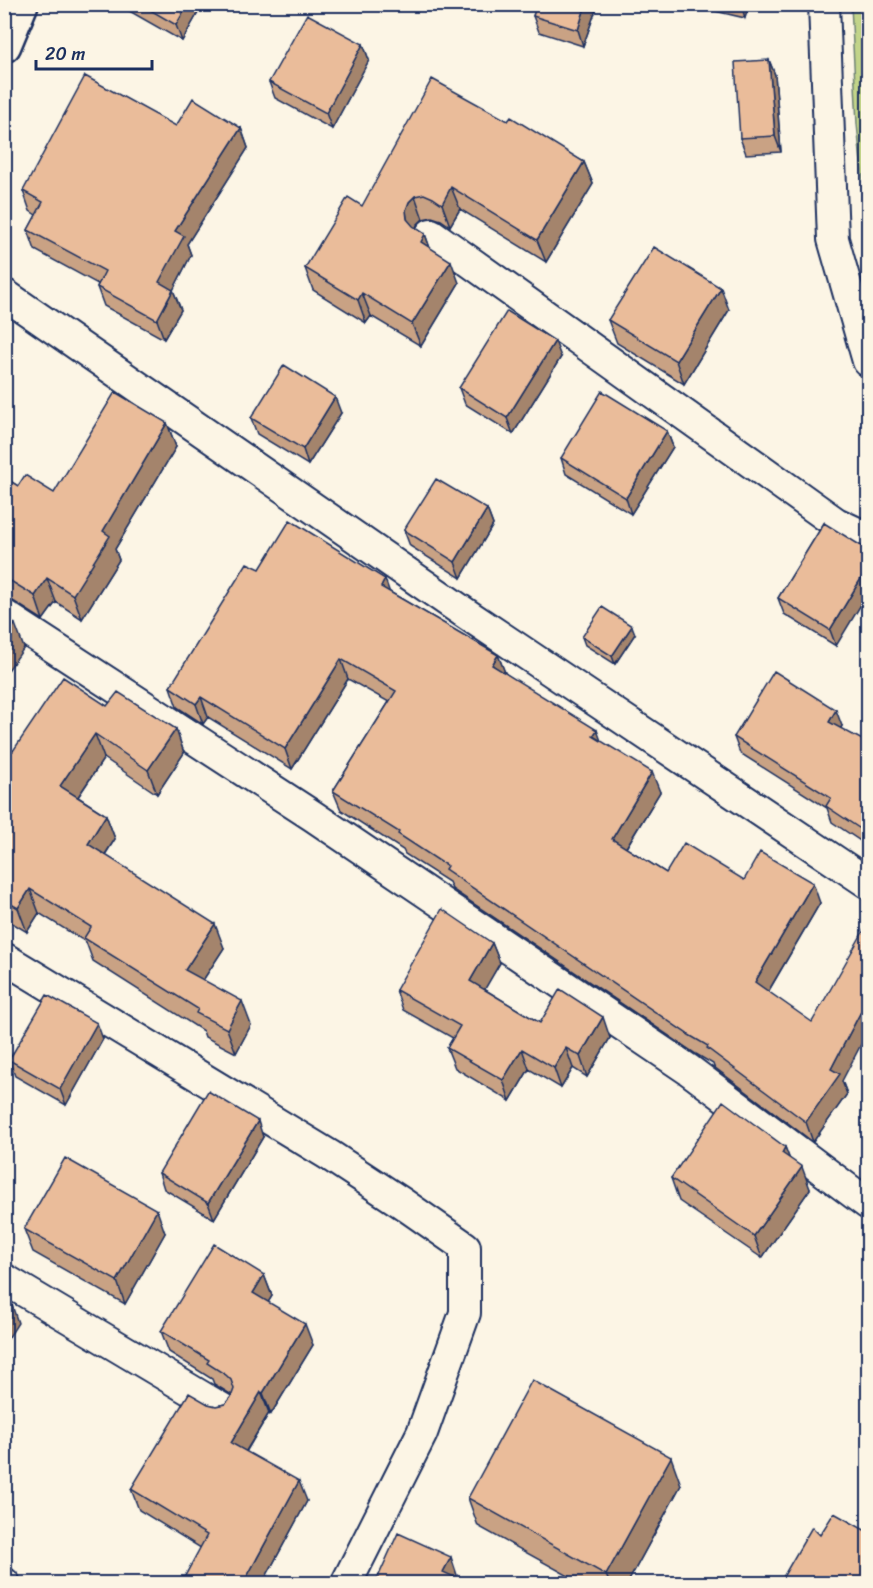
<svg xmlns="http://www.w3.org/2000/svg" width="873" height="1588" viewBox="0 0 873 1588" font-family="Sriracha,sans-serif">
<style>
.green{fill:#c2d489;stroke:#6e8274;stroke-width:1.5}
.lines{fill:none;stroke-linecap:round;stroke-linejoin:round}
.street-casing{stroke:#1b2f5e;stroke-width:34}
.secondary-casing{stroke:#1b2f5e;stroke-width:38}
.street{stroke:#fcf5e5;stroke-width:30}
.secondary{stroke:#fcf5e5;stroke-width:33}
.wall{fill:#c9a284;stroke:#1b2f5e;stroke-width:1.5}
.shaded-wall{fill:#a4846c;stroke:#1b2f5e;stroke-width:1.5}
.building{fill:#eabc9a;stroke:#1b2f5e;stroke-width:1.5}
</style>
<rect width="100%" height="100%" fill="#fcf5e5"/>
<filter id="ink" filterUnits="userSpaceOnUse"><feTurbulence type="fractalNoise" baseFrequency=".0167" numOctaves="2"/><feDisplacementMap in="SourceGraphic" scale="12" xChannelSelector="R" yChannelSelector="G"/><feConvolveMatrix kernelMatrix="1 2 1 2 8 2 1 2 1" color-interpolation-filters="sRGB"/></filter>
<g filter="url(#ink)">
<!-- green -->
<path class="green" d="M851 5H868V231L857 124Z"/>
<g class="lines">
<!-- street casing -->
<g class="street-casing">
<path id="street" d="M824 4 833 239 868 361
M431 234 836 523 868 538
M4 294 465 613 868 883
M4 615 313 816 689 1070 868 1204
M4 958 329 1155 402 1203 465 1247V1313L422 1433 346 1584
M4 1279 224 1410
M4 1583 5 1584"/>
</g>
<!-- secondary casing -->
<g class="secondary-casing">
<path id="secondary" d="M4 45 21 4"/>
</g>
<!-- street -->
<use href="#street" class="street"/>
<!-- secondary -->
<use href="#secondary" class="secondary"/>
</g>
<!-- wall -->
<path class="wall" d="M117 4H203L182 41Z
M537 4H598L583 46 539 32 533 16Z
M685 4H749L745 18Z
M363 44 369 60 332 129 275 98 269 82Z
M769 60 775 75 781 152 746 154 740 138Z
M508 121 584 162 593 184 546 262 460 209 450 226 441 220 432 217 423 219 417 225 416 228 425 234 430 248 459 283 421 346 371 316 366 323 313 290 305 268 362 206Z
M176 126 241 128 248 148 187 244 191 255 173 290 181 310 164 339 104 306 97 287 98 284 35 250 28 230 36 215 30 211 23 191Z
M729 310 684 384 617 343 608 320Z
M561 357 513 434 465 404 459 388Z
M341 413 308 465 257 434 251 418Z
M167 423 176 447 115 549 119 560 82 619 56 602 43 620 13 601 4 598V477L18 486 54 493Z
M667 431 673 447 631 514 566 474 561 458Z
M487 509 493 525 461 578 410 546 404 530Z
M824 523 836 646 784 614 778 598Z
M260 569 390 592 498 655 505 673 601 741 660 792 626 848 666 873 744 880 820 903 768 992 842 1081 847 1094 813 1142 714 1067 713 1064 696 1054 452 889 449 882 405 854 403 850 341 810 333 791 389 702 348 679 292 769 208 717 203 724 177 707 170 687Z
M635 634 615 664 585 645 582 637Z
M107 706 176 729 184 753 157 794 104 758 78 797 106 815 115 839 105 855 224 948 203 980 251 1025 236 1053 205 1037 203 1031 93 961 86 942 39 913 27 932 4 918V745L13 751Z
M842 726 841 728 868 846 832 822 827 808 740 753 734 737Z
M492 943 500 963 484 989 540 1023 610 1038 587 1077 573 1068 561 1088 529 1069 510 1101 455 1068 447 1048 453 1038 403 1010 396 990Z
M103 1039 66 1105 15 1076 9 1060Z
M263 1137 214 1219 164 1189 159 1173Z
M785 1147 789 1158 810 1189 762 1258 679 1201 671 1178Z
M24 1229 165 1233 125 1304 33 1252Z
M264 1275 272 1296 268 1302 313 1345 271 1414 269 1413 246 1452 307 1501 262 1584H186L184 1578 201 1548 139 1510 131 1489 208 1404 216 1406 225 1404 231 1397 232 1395 214 1384 212 1379 169 1352 161 1331Z
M681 1485 627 1584H583L478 1526 468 1498Z"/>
<!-- shaded-wall -->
<path class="shaded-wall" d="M188 4H203L182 41 176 25Z
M586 4H598L583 46 578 30Z
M741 4H749L745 18Z
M363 44 369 60 332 129 326 113Z
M769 60 775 75 781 152 775 136Z
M241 128 248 148 187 244 191 255 167 302 159 282 175 231Z
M584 162 593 184 546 262 537 240Z
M451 187 460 209 450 226 442 204Z
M415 196 423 219 417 225 414 233 407 219 406 210 409 202Z
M425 234 433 257 421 242Z
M451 261 459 283 421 346 412 324Z
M721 288 729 310 684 384 676 361Z
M173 290 181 310 164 339 157 320Z
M362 293 371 316 366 323 358 300Z
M555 341 561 357 513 434 507 418Z
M335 397 341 413 308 465 303 449Z
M167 423 176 447 115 549 119 560 82 619 73 595 103 531Z
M667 431 673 447 631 514 626 498Z
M487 509 493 525 461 578 455 562Z
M868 567V593L836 646 830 630Z
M47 578 56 602 43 620 35 596Z
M385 579 392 599 381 587Z
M15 624 24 648 4 676V640Z
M632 626 635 634 615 664 612 656Z
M498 655 506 675 492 665Z
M341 659 348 679 292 769 285 749Z
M201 697 208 717 203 724 196 704Z
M836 710 842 726 835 738 829 722Z
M176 729 184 753 157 794 148 770Z
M597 730 604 749 593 736Z
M95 734 104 758 69 810 60 786Z
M652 772 660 792 619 859 612 839Z
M106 815 115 839 96 868 88 844Z
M868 819V846L862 830Z
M813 883 820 903 762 1002 755 982Z
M30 889 39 913 27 932 18 908Z
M215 924 224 948 194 994 185 970Z
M492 943 500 963 478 1001 470 981Z
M868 998V1031L842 1081 847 1094 813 1142 806 1122 831 1069Z
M242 1001 251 1025 236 1053 227 1029Z
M603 1017 610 1038 587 1077 580 1056Z
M97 1023 103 1039 66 1105 60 1089Z
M566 1048 573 1068 561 1088 554 1068Z
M522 1049 529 1069 510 1101 503 1080Z
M258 1121 263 1137 214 1219 208 1203Z
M785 1147 794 1170 782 1153Z
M802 1167 810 1189 762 1258 754 1236Z
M157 1210 165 1233 125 1304 117 1281Z
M264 1275 272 1296 261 1314 253 1293Z
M11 1302 18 1323 4 1345V1312Z
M305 1324 313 1345 271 1414 263 1393Z
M261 1392 269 1413 238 1464 231 1443Z
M4 1424 11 1442 4 1452Z
M671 1457 681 1485 627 1584H610L606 1575Z
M299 1481 307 1501 262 1584H243Z
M451 1557 457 1575 453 1584 443 1572Z"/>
<!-- building -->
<path class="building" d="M140 4H188L176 25Z
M537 4H586L578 30 533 16Z
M307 14 363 44 326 113 269 82Z
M769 60 775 136 740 138 735 62Z
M85 76 176 126 193 98 241 128 175 231 184 236 159 282 173 290 157 320 97 287 105 271 28 230 43 202 23 191Z
M432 79 508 121 511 117 584 162 537 240 451 187 442 204 433 198 424 194 415 196 409 202 406 210 407 219 413 226 425 234 421 242 451 261 412 324 362 293 358 300 305 268 348 197 362 206Z
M654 247 721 288 676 361 608 320Z
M507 311 555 341 507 418 459 388Z
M284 365 335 397 303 449 251 418Z
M602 391 667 431 626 498 561 458Z
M115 392 167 423 103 531 110 536 73 595 47 578 35 596 4 577V477L18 486 25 475 54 493Z
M436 479 487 509 455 562 404 530Z
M290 520 385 579 381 587 498 655 492 665 597 730 593 736 652 772 612 839 666 873 684 843 744 880 760 852 813 883 755 982 812 1022 868 923V998L831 1069 840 1074 806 1122 707 1048 708 1046 689 1035 445 869 447 866 398 834 399 832 333 791 396 691 341 659 285 749 201 697 196 704 170 687 247 563 260 569Z
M824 523 868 550V567L830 630 778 598Z
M602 607 632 626 612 656 582 637Z
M4 618 15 624 4 640Z
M774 671 836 710 829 722 868 743V819L862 830 826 806 831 798 734 737Z
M63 677 107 706 118 692 176 729 148 770 95 734 60 786 106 815 88 844 215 924 185 970 242 1001 227 1029 196 1013 198 1009 84 938 91 927 30 889 18 908 4 900V745L13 751Z
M442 909 492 943 470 981 540 1023 560 989 603 1017 580 1056 566 1048 554 1068 522 1049 503 1080 447 1048 460 1026 396 990Z
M47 995 97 1023 60 1089 9 1060Z
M208 1091 258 1121 208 1203 159 1173Z
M723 1101 785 1147 782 1153 802 1167 754 1236 671 1178Z
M65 1158 157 1210 117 1281 24 1229Z
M214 1244 264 1275 253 1293 305 1324 263 1393 261 1392 231 1443 299 1481 243 1584H195L184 1578 207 1535 131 1489 189 1393 208 1404 216 1406 225 1404 231 1397 234 1389 231 1380 226 1375 207 1363 209 1360 161 1331Z
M4 1298 11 1302 4 1312Z
M532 1380 671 1457 606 1575 468 1498Z
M834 1513 868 1532V1584H779L812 1527 820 1535Z
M398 1533 451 1557 443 1572 461 1580 459 1584H375Z"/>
</g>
<!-- margin -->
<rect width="873" height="1588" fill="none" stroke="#fcf5e5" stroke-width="24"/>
<rect x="12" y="12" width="849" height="1564" fill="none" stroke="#1b2f5e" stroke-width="2" filter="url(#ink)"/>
<!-- scale -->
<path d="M36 60v9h116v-9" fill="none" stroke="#1b2f5e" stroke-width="3"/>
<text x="45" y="60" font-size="18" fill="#1b2f5e" stroke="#fcf5e5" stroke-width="4.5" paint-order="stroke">20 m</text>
</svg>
